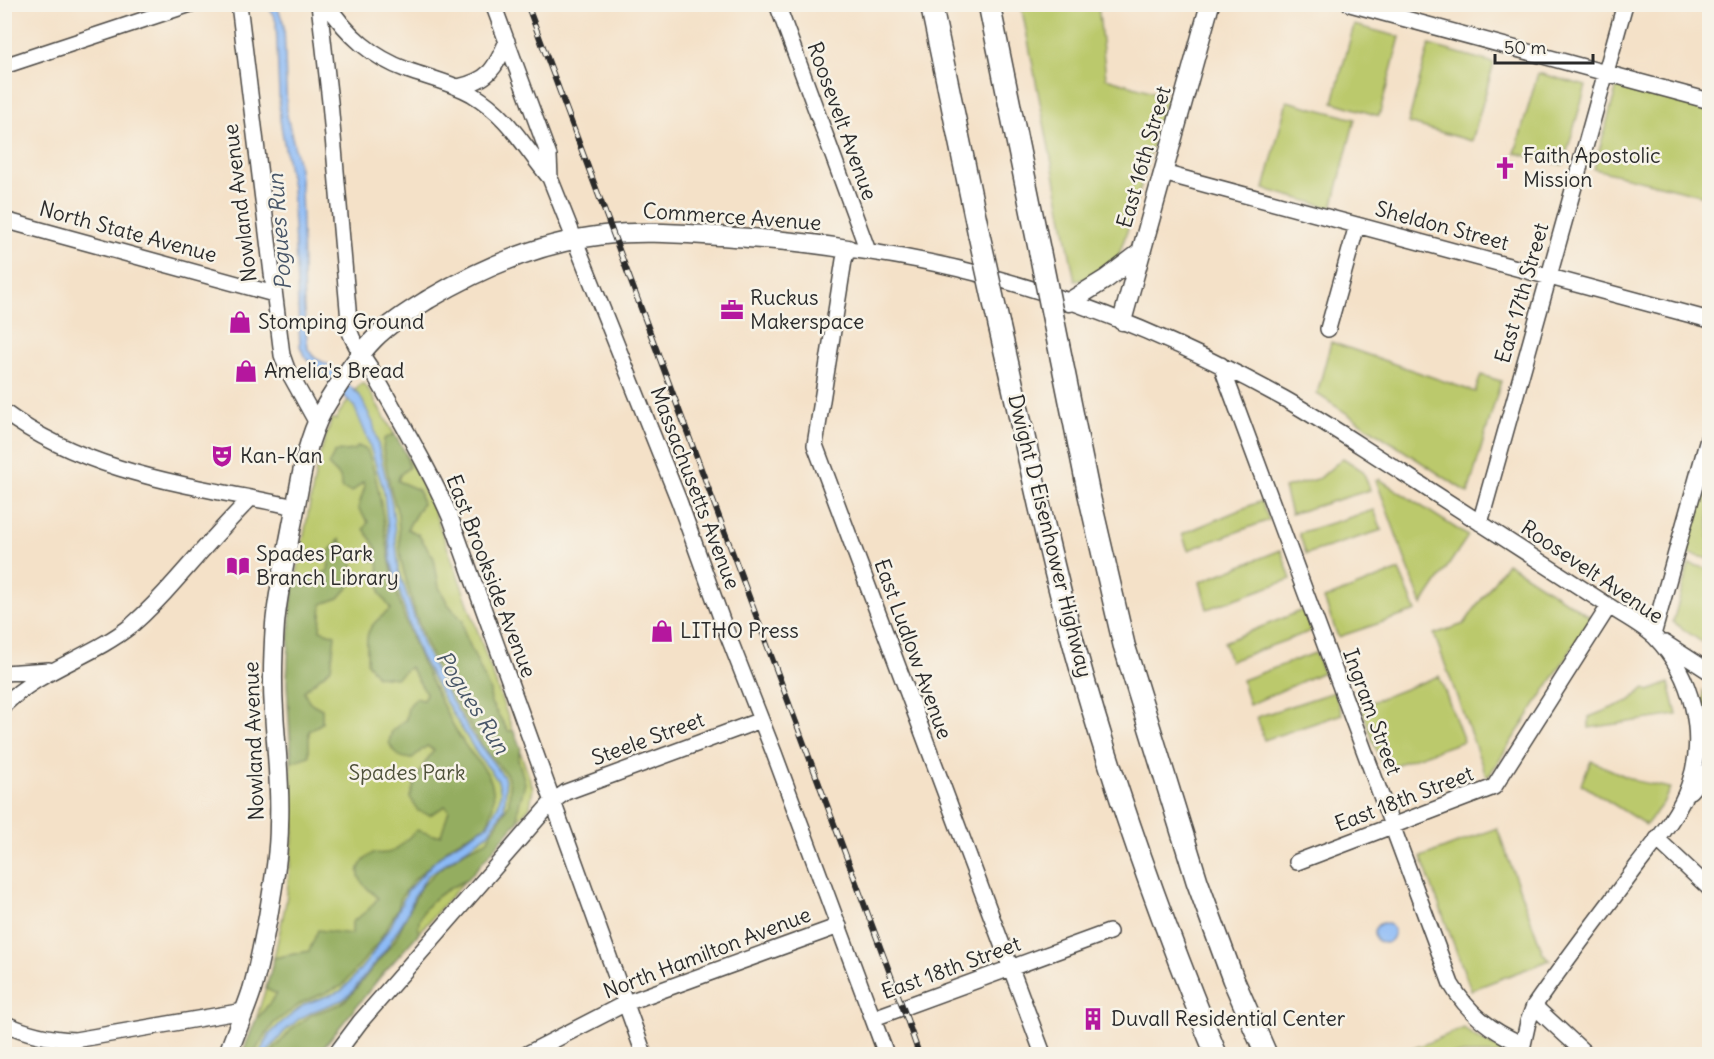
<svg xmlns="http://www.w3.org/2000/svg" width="1714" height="1059" viewBox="0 0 1714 1059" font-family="Delius,sans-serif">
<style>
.green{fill:#bbc96c;stroke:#737a4c;stroke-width:1.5}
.forest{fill:#94ad60;stroke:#606c46;stroke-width:1.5}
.water{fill:#8bbaf7;stroke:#5b7291;stroke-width:1.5}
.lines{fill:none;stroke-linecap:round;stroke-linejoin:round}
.minor-casing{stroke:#494643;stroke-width:18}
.major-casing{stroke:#494643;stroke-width:21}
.highway-casing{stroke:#494643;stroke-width:24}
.minor{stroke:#fff;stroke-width:15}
.major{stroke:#fff;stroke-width:18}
.highway{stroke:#fff;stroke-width:21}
.rail-casing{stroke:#2b2b2b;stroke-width:6}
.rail{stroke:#f7f3e8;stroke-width:4;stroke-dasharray:11;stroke-linecap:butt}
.highway-bridge-casing{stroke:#494643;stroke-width:24;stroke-linecap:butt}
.highway-bridge{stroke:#fff;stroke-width:21}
.labels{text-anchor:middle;stroke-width:5;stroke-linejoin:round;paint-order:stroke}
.street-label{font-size:21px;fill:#2b2b2b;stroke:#f7f3e8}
.poi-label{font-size:21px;fill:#2b2b2b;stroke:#f7f3e8;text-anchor:start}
.park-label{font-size:21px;fill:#4f523b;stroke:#f7f3e8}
.water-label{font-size:22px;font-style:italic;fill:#485668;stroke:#f7f3e8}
</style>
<rect width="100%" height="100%" fill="#f7f3e8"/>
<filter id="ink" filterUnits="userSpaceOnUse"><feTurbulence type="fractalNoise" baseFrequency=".0167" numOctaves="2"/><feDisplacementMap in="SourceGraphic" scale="12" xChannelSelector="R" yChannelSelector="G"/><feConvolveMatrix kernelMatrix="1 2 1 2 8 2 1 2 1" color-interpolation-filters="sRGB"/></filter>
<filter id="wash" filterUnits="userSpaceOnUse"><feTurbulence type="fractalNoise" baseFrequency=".008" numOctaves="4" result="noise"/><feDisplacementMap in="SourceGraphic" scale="24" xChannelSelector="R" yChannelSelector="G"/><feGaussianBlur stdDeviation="1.35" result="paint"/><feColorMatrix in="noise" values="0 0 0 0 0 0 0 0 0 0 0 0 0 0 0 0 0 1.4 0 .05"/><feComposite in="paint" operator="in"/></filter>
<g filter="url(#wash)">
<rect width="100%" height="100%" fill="#f4e1c8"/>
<!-- green -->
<path class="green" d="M1021 5H1098L1106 78 1167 96 1131 220 1118 257 1097 278 1075 281Z
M1354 25 1400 37 1379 116 1333 102Z
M1429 45 1494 63 1472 141 1408 123Z
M1538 73 1586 86 1563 165 1515 153Z
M1618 82 1709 107V197L1594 169Z
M1287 101 1355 119 1332 208 1264 189Z
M1331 342 1475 392 1481 375 1501 381 1468 493 1317 394Z
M360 384H364L367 387 414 468 434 511 457 573 533 788 530 807 380 977 318 1054H242L256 1019 271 972 286 902 294 828 287 682 291 605 318 460 332 418 336 420 339 413Z
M1709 454V559L1683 552Z
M1343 458 1363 471 1370 490 1291 514 1284 488 1320 478Z
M1379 479 1468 536 1422 605 1376 480Z
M1261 501 1269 520 1188 550 1182 534Z
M1374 510 1382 530 1306 554 1299 533Z
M1281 550 1291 579 1207 609 1200 582Z
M1507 563 1592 618 1490 774 1486 776 1434 634 1464 624Z
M1689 564 1709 569V647L1673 622Z
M1399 570 1416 611 1338 637 1324 599Z
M1303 610 1311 631 1230 661 1224 642Z
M1315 653 1323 672 1249 705 1242 680Z
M1439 676 1464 741 1383 769 1361 706Z
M1669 683 1677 715 1589 728V717L1629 701 1645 688 1649 691Z
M1703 691 1709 695V742L1703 706Z
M1334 692 1342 714 1264 740 1257 717Z
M1591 761 1636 781 1670 788 1663 803 1646 825 1581 784Z
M1497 828 1543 953 1550 960 1471 990 1421 857Z
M1464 1028 1472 1035 1504 1052V1054H1400Z"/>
<!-- forest -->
<path class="forest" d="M394 434 405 452 409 467 400 475 398 481 419 490 422 504 407 529 418 534 434 558 439 587 448 604 463 621 464 632 490 691 491 703 508 731H514L521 749 518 759 525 783 518 809V821L467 880C446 889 414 906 419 933L380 977 318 1054H270L293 1028 313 1014 341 1004 351 995 395 940 420 888 438 870 467 850 487 841 509 804 510 786 507 775 482 746 458 705 427 647 415 613 401 561 398 514 390 487 383 449 384 439Z
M358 446 367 450C379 481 382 512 387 544 394 591 408 636 430 679 441 702 452 726 467 748 475 759 489 771 492 785 496 799 492 813 487 825L453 844 413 881 401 897 398 909 378 943 342 986 303 1002 274 1023 258 1046 255 1054H242L256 1020 277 994 266 989 274 958 309 951 318 930 352 934V922L368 910 378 898C369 890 352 878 361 864 364 860 369 856 373 853 399 856 399 844 417 830L433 835H441L449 810 445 806 430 815 418 811 410 797C415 780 423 764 434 750L427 746 411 759C397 757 394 754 389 742L392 731 406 719 408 707 416 698 423 700 426 693 410 667 396 678 377 676 367 663C368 654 366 647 367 639 367 626 382 616 391 609L380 594 378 560 372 561 369 557 377 549 364 529 368 522 358 508 365 486 363 482 352 492 342 489 340 477 328 465 335 452 354 450Z
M340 539 352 560 355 580 339 598 322 604 320 630 335 635 331 668 304 691 309 702 322 709V723L309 731V756L292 762 287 682 291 605 295 582 313 577 328 571 330 550Z"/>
<!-- water -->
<path class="water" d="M276 4 284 24 287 116 298 162 301 186 304 309 308 349 315 358 327 364 360 396 373 423 392 505 399 571 424 647 443 686 472 735 504 777 506 787 504 809 488 834 427 876 414 896 407 915 386 949 351 993 342 1000 314 1011 299 1019 284 1032 266 1054H259L269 1035 281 1023 305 1004 341 991 350 982 371 956 392 924 408 890 435 861 453 846 488 825 499 803 501 792 498 781 492 772 478 755 444 699 420 655 411 631 391 562 384 491 367 437 354 406 304 356 300 346 292 188 280 120 276 21 268 5Z
M1374 933a10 10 0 1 1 20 0a10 10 0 1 1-20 0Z"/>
</g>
<g filter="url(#ink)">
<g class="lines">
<!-- minor casing -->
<g class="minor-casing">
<path id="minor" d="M239 4 282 355 287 369 317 423
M319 4 330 102 350 332C355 347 365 359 373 372 400 420 429 468 451 519L644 1054
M327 4C348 36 372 57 407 70 429 78 452 83 472 94 510 117 523 146 550 178
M493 4 549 156 550 178 679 501 723 623 774 753 886 1054
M777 4 868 251
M1350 4 1710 101
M4 66 191 4
M458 87C489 80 495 69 507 41
M1163 173 1710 320
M4 220 274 294
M1328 329 1357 225
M1221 365 1451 984C1468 1013 1491 1031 1522 1044
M4 412C89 475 196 486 296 507
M1480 523 1625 4
M1653 635 1710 432
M1665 643 1710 672
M4 673 49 670
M4 705C41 669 92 657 132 625 148 611 163 595 177 579 201 552 225 524 251 498
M1690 791 1710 768
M1657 839 1710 889
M1297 862 1494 787 1609 606
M1534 1006 1586 1054
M874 1018 1109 932
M4 1023C27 1034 50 1039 75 1040L244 1011
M336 1054 360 1022 552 802 566 792 761 720
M527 1054 626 1003 839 926
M1043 1054 815 445 844 260 848 249C1001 267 1149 324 1283 398 1324 421 1363 448 1403 473 1472 517 1540 562 1609 606 1624 616 1642 625 1655 637 1692 675 1707 734 1689 785 1679 815 1656 841 1637 866 1603 912 1567 958 1534 1006L1528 1022 1521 1054"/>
</g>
<!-- major casing -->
<g class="major-casing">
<path id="major" d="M1069 302 1106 279 1140 253
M1122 321 1210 4
M228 1054C235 1033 245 1012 252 990 259 966 263 942 268 917 273 886 279 855 279 824 281 786 276 749 274 711 272 682 273 653 275 624 278 591 286 558 292 525 300 487 304 445 323 410 334 391 358 355 374 339 390 323 410 311 429 299 483 267 542 242 604 235 637 231 671 233 704 235 752 238 800 241 848 249"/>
</g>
<!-- highway casing -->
<g class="highway-casing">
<path id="highway" d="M931 4 979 235
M989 4 1040 253
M999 325C1024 434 1046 544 1076 652 1114 789 1162 923 1216 1054
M1058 342 1089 495 1124 645 1197 881 1233 979 1266 1054"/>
</g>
<!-- minor -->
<use href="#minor" class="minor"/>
<!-- major -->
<use href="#major" class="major"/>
<!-- highway -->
<use href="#highway" class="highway"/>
<!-- rail casing -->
<g class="rail-casing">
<path id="rail" d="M527 4 903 1008 919 1054"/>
</g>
<!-- rail -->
<use href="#rail" class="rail"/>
<!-- highway-bridge casing -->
<g class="highway-bridge-casing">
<path id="highway-bridge" d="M979 235 999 325
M1040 253 1058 342"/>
</g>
<!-- highway-bridge -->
<use href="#highway-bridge" class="highway-bridge"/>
</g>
</g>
<!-- icons -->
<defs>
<g id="church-bare" transform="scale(1.8)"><path d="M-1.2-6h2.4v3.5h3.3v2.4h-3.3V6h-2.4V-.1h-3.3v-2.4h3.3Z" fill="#b5179e" stroke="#f7f3e8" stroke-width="2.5" paint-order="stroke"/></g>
<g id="office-bare" transform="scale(1.8)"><path d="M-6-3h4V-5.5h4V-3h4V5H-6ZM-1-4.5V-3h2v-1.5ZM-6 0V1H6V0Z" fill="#b5179e" stroke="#f7f3e8" stroke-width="2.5" paint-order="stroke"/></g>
<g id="shop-bare" transform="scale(1.8)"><path d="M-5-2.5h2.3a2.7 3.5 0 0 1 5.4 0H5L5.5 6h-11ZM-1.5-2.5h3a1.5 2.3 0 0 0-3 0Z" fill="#b5179e" stroke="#f7f3e8" stroke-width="2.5" paint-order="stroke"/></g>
<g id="theatre-bare" transform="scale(1.8)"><path d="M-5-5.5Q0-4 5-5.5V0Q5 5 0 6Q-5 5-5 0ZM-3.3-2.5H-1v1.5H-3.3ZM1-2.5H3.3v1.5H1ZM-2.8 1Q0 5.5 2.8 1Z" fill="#b5179e" stroke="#f7f3e8" stroke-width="2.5" paint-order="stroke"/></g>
<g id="library-bare" transform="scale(1.8)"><path d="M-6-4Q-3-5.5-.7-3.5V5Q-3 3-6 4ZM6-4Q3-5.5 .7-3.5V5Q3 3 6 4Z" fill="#b5179e" stroke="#f7f3e8" stroke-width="2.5" paint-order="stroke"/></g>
<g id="building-bare" transform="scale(1.8)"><path d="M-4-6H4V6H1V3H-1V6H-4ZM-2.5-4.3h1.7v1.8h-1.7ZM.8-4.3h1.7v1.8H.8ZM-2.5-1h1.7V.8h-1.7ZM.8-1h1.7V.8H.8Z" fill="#b5179e" stroke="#f7f3e8" stroke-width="2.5" paint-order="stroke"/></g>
</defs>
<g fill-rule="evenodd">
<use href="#church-bare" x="1505" y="168"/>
<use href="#office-bare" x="732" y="310"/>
<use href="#shop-bare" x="240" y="322"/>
<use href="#shop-bare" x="246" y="371"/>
<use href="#theatre-bare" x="222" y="456"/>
<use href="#library-bare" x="238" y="566"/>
<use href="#shop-bare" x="662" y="631"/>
<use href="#building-bare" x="1093" y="1019"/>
</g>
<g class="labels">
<!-- street labels -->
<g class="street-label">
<text transform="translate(842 121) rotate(70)" y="7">Roosevelt Avenue</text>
<text transform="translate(1144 157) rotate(-74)" y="7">East 16th Street</text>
<text transform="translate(240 203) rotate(-97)" y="7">Nowland Avenue</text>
<text transform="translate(732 217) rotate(4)" y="7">Commerce Avenue</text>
<text transform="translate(1442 226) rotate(15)" y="7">Sheldon Street</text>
<text transform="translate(128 232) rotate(15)" y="7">North State Avenue</text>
<text transform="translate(1522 293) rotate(-74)" y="7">East 17th Street</text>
<text transform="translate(695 488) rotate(69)" y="7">Massachusetts Avenue</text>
<text transform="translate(1050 536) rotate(76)" y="7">Dwight D Eisenhower Highway</text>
<text transform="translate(1592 572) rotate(34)" y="7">Roosevelt Avenue</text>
<text transform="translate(491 576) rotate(69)" y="7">East Brookside Avenue</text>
<text transform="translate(913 649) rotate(70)" y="7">East Ludlow Avenue</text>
<text transform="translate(1372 712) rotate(70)" y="7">Ingram Street</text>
<text transform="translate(648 739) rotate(-20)" y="7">Steele Street</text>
<text transform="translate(254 741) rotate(-92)" y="7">Nowland Avenue</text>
<text transform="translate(1404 799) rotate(-21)" y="7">East 18th Street</text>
<text transform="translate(707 953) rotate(-21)" y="7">North Hamilton Avenue</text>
<text transform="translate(951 968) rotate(-20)" y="7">East 18th Street</text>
</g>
<!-- poi labels -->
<g class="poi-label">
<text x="1523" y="163">Faith Apostolic<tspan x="1523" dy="24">Mission</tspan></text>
<text x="750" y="305">Ruckus<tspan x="750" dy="24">Makerspace</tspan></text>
<text x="258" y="329">Stomping Ground</text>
<text x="264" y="378">Amelia's Bread</text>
<text x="240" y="463">Kan-Kan</text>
<text x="256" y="561">Spades Park<tspan x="256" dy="24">Branch Library</tspan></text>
<text x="680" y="638">LITHO Press</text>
<text x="1111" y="1026">Duvall Residential Center</text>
</g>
<!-- park labels -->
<g class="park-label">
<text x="407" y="780">Spades Park</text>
</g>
<!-- water labels -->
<g class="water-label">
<text transform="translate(279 232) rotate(-94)" y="8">Pogues Run</text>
<text transform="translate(473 702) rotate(58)" y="8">Pogues Run</text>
</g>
</g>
<!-- margin -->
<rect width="1714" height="1059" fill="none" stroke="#f7f3e8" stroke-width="24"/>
<!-- scale -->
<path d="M1495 54v9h98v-9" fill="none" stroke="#2b2b2b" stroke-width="3"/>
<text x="1504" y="54" font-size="18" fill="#2b2b2b" stroke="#f7f3e8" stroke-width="4.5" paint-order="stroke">50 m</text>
</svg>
